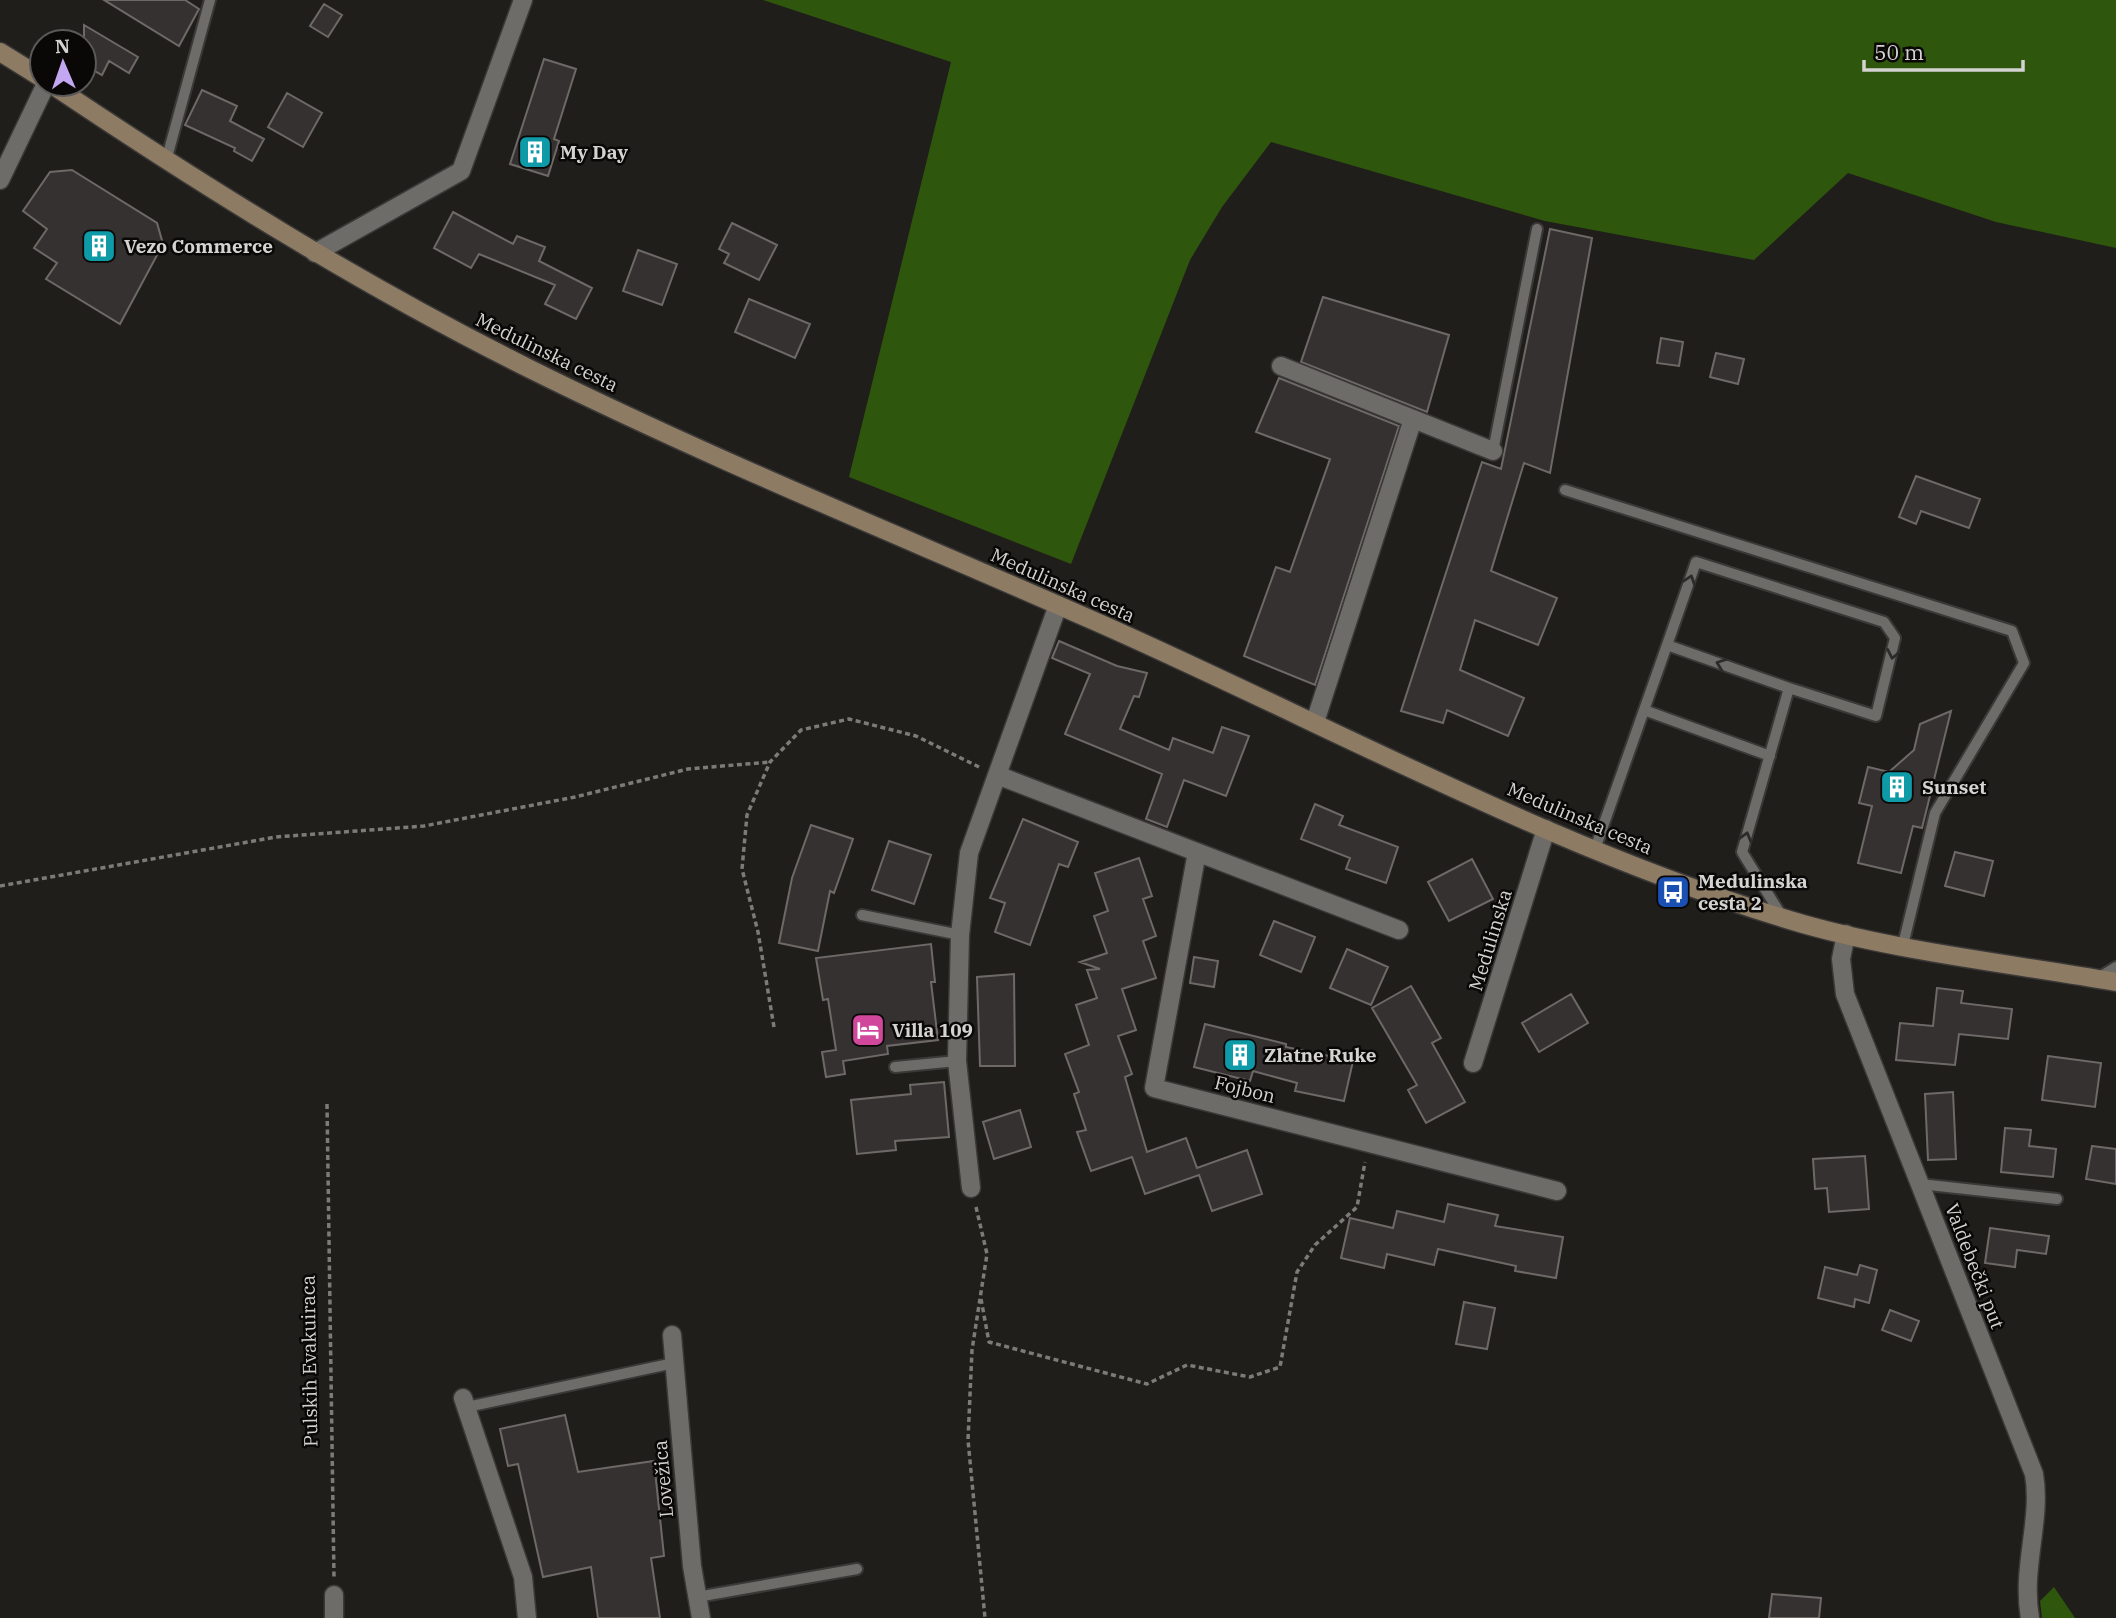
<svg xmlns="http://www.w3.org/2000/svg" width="2116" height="1618" viewBox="0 0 2116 1618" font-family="'IBM Plex Serif',serif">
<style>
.forest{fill:#2f560d}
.building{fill:#353130;stroke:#6d6967;stroke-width:2}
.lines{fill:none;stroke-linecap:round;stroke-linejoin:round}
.service-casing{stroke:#3a3937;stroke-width:14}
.minor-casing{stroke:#3a3937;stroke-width:21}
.secondary-casing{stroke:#3a3937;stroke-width:21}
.path{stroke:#7c7b78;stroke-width:3.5;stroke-dasharray:5 3.5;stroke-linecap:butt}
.service{stroke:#6e6c68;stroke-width:10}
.minor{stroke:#6e6c68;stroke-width:18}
.secondary{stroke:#8d7b64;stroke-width:18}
.oneway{stroke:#2c2b29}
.labels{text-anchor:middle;stroke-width:5;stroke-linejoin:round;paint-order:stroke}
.poi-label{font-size:19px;font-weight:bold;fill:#d4d3d1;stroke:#090807;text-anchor:start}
.street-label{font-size:19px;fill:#d4d3d1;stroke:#090807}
</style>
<rect width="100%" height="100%" fill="#201e1b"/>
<!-- forest -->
<path class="forest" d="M763 0H2116V248L1996 222 1848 173 1754 260 1545 221 1271 142 1222 207 1190 260 1071 564 849 477 951 62Z
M2054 1587 2075 1618H2042L2040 1601Z"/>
<!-- building -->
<path class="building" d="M104 0H185L199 9 179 46Z
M324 4 342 15 328 37 310 26Z
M84 25 138 57 129 73 109 61 102 75 84 65Z
M544 59 576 69 554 139 559 141 548 176 510 164Z
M202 90 237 106 230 121 264 139 252 161 234 151 235 148 185 125Z
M287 93 322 113 303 147 268 127Z
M72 170 157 223 163 244 120 324 46 279 57 263 34 248 47 229 23 211 50 172Z
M453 212 513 244 517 236 545 247 539 261 592 288 576 319 545 304 555 285 479 254 471 268 434 248Z
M732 223 777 245 759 280 724 263 729 254 719 249Z
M1550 229 1592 238 1550 473 1524 463 1491 571 1557 598 1538 645 1475 620 1460 670 1524 698 1508 736 1447 710 1443 723 1401 711 1482 462 1501 469Z
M638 250 677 264 662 305 623 291Z
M1323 297 1449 335 1427 412 1301 362Z
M749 299 810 324 795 358 735 332Z
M1661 338 1683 342 1679 366 1657 363Z
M1716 353 1744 359 1738 384 1710 377Z
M1279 378 1399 426 1315 685 1244 656 1276 567 1290 572 1330 459 1256 432Z
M1916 476 1980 499 1969 528 1921 511 1916 524 1899 517Z
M1059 641 1117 666 1147 673 1139 697 1134 696 1120 729 1169 750 1173 738 1213 753 1222 727 1249 736 1226 796 1184 780 1167 827 1146 819 1162 774 1065 734 1090 674 1052 658Z
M1951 711 1922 828 1913 826 1901 873 1858 863 1872 806 1859 803 1868 767 1889 772 1914 750 1920 724Z
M1315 804 1343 816 1339 825 1398 847 1386 883 1346 869 1350 858 1301 839Z
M1023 819 1078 842 1068 867 1059 864 1030 945 995 932 1005 903 990 898Z
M811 825 853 839 834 893 830 891 818 951 779 943 792 878Z
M889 841 931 855 914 904 872 890Z
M1955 852 1993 861 1984 896 1945 886Z
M1139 858 1152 896 1143 899 1156 936 1143 941 1156 978 1122 989 1136 1030 1118 1036 1132 1074 1125 1077 1147 1152 1186 1138 1197 1168 1247 1150 1262 1194 1212 1211 1199 1175 1145 1194 1132 1157 1091 1171 1077 1132 1086 1130 1074 1094 1079 1092 1065 1054 1089 1045 1076 1005 1097 998 1087 970 1100 969 1080 962 1107 953 1094 916 1108 911 1095 873Z
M1472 859 1493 899 1449 921 1428 882Z
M1274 921 1315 937 1301 972 1260 955Z
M931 944 935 982H931L938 1040 887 1046 888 1054 843 1061 845 1074 826 1077 822 1052 836 1050 828 999 823 1000 816 958Z
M1347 949 1388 967 1371 1005 1330 988Z
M1194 957 1218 961 1214 987 1190 983Z
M1014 974 1015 1066H980L977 977Z
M1411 986 1441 1038 1432 1043 1465 1102 1426 1123 1408 1090 1417 1085 1372 1008Z
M1937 988 1963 991 1961 1003 2012 1009 2008 1039 1959 1034 1955 1065 1896 1060 1900 1023 1933 1026Z
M1571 994 1588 1023 1539 1052 1522 1023Z
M1205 1024 1286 1044V1047L1353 1061 1344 1101 1295 1091 1297 1083 1253 1071 1250 1081 1194 1067Z
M2048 1056 2101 1063 2095 1107 2042 1100Z
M944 1082 949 1137 895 1141 896 1150 857 1154 851 1100 911 1094 910 1085Z
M1953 1092 1956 1159 1928 1160 1925 1094Z
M1020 1110 1031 1147 994 1159 983 1122Z
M2005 1128 2031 1130 2029 1146 2056 1149 2053 1177 2001 1172Z
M2092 1146 2116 1149V1184L2086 1179Z
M1865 1156 1869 1209 1829 1212 1827 1188 1815 1189 1813 1159Z
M1448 1204 1498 1215 1495 1226 1563 1237 1556 1278 1515 1271 1516 1266 1438 1249 1434 1265 1387 1254 1384 1268 1341 1258 1350 1218 1393 1228 1397 1211 1444 1222Z
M1990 1228 2049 1236 2046 1254 2017 1250 2015 1267 1985 1263Z
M1860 1265 1877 1270 1869 1303 1855 1299 1854 1307 1818 1298 1825 1267 1857 1275Z
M1464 1302 1495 1308 1487 1349 1456 1344Z
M1890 1310 1919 1321 1911 1341 1882 1330Z
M565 1415 578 1472 654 1461 664 1556 651 1558 660 1618H598L591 1567 543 1577 518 1464 508 1466 500 1429Z
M1772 1594 1821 1598 1819 1618H1769Z"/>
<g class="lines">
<!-- service casing -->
<g class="service-casing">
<path id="service" d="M166 161 210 0
M1493 451 1537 229
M1565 490 2012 631 2024 663 1935 813 1903 945
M1667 645 1696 562 1884 622 1895 638 1876 716 1789 688
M1644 710 1770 756
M1595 849 1667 645 1789 688 1742 852 1783 918
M862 915 960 935
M2098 978 2116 967
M895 1067 957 1061
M1920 1184 2057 1199
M467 1407 674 1363
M697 1597 857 1569"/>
</g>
<!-- minor casing -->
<g class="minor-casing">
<path id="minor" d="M0 180 46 84
M315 253 461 171 523 0
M1281 366 1493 451
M1315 722 1413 419
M997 775 1399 930
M1197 852 1154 1088 1557 1191
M1846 934 1841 959 1845 994 2034 1474C2042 1520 2021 1568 2030 1618
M1473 1063 1546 829
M971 1188 957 1061 960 935 969 853 1058 605
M672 1335 692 1566 701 1618
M463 1398 523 1577 527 1618
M334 1595V1618"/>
</g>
<!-- secondary casing -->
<g class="secondary-casing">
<path id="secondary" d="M0 52 42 78
M51 84C206 188 363 286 530 369 713 460 904 537 1092 620 1324 722 1559 853 1803 924 1902 952 2014 964 2116 982"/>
</g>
<!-- path -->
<path class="path" d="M0 886 276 837 424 826 575 797 688 769 770 762
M774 1027 758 932 742 869 747 815 770 762 801 730 849 719 916 736 979 767
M327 1104 334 1578
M976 1207 987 1254 972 1350 968 1440 985 1618
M981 1299 989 1342 1147 1384 1187 1365 1250 1377 1280 1367 1297 1272 1315 1245 1357 1207 1365 1162"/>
<!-- service -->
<use href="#service" class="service"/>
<!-- minor -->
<use href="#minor" class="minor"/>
<!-- secondary -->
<use href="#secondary" class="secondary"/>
</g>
<!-- one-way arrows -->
<defs><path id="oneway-chevron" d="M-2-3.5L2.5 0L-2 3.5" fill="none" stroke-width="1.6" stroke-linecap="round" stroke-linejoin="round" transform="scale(1.75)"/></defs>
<g class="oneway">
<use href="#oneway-chevron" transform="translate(1690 580) rotate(-71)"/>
<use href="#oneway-chevron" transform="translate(1893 654) rotate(101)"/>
<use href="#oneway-chevron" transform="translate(1721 664) rotate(-160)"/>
<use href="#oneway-chevron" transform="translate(1746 837) rotate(-74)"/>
</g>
<!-- icons -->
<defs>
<g id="building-square" transform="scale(1.75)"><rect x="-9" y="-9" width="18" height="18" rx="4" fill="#0f9aa8" stroke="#090807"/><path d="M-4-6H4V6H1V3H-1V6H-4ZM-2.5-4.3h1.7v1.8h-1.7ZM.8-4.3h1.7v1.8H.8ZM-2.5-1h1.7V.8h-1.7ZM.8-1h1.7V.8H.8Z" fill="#fff"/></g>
<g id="bus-square" transform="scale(1.75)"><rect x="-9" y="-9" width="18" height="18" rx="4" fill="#1a4fb4" stroke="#090807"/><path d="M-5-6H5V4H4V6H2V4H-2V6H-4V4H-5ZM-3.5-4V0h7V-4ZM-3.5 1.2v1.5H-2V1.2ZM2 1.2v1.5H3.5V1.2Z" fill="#fff"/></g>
<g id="hotel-square" transform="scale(1.75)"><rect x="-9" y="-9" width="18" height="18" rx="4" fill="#d1479c" stroke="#090807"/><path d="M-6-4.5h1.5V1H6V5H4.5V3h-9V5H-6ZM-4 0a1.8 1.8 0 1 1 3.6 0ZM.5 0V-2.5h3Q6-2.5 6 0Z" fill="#fff"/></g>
</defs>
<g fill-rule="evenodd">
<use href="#building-square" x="535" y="152"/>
<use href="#building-square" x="99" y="246"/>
<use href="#building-square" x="1897" y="787"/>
<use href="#bus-square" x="1673" y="892"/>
<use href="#hotel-square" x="868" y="1030"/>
<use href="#building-square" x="1240" y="1055"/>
</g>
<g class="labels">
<!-- poi labels -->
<g class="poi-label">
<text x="560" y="159">My Day</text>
<text x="124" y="253">Vezo Commerce</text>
<text x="1922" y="794">Sunset</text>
<text x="1698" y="888">Medulinska<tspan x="1698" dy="22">cesta 2</tspan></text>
<text x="892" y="1037">Villa 109</text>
<text x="1264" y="1062">Zlatne Ruke</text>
</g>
<!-- street labels -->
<g class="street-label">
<text transform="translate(547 352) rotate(26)" y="7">Medulinska cesta</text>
<text transform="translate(1063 585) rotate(24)" y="7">Medulinska cesta</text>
<text transform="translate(1580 818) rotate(23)" y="7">Medulinska cesta</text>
<text transform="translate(1490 940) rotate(-73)" y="7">Medulinska</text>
<text transform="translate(1245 1089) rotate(14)" y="7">Fojbon</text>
<text transform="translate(1975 1266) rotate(69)" y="7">Valdebečki put</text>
<text transform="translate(309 1361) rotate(-91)" y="7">Pulskih Evakuiraca</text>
<text transform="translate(663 1479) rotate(-95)" y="7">Lovežica</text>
</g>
</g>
<!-- north arrow -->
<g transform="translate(63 63) rotate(358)"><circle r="33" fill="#090807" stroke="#5a5958" stroke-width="2"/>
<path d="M0-5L12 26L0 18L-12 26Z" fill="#c4a7f1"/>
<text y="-10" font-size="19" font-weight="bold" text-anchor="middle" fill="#d4d3d1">N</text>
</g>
<!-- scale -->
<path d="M1864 60v10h159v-10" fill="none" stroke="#d4d3d1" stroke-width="3.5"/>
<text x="1874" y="60" font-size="21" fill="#d4d3d1" stroke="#090807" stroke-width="5" paint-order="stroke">50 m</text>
</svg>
